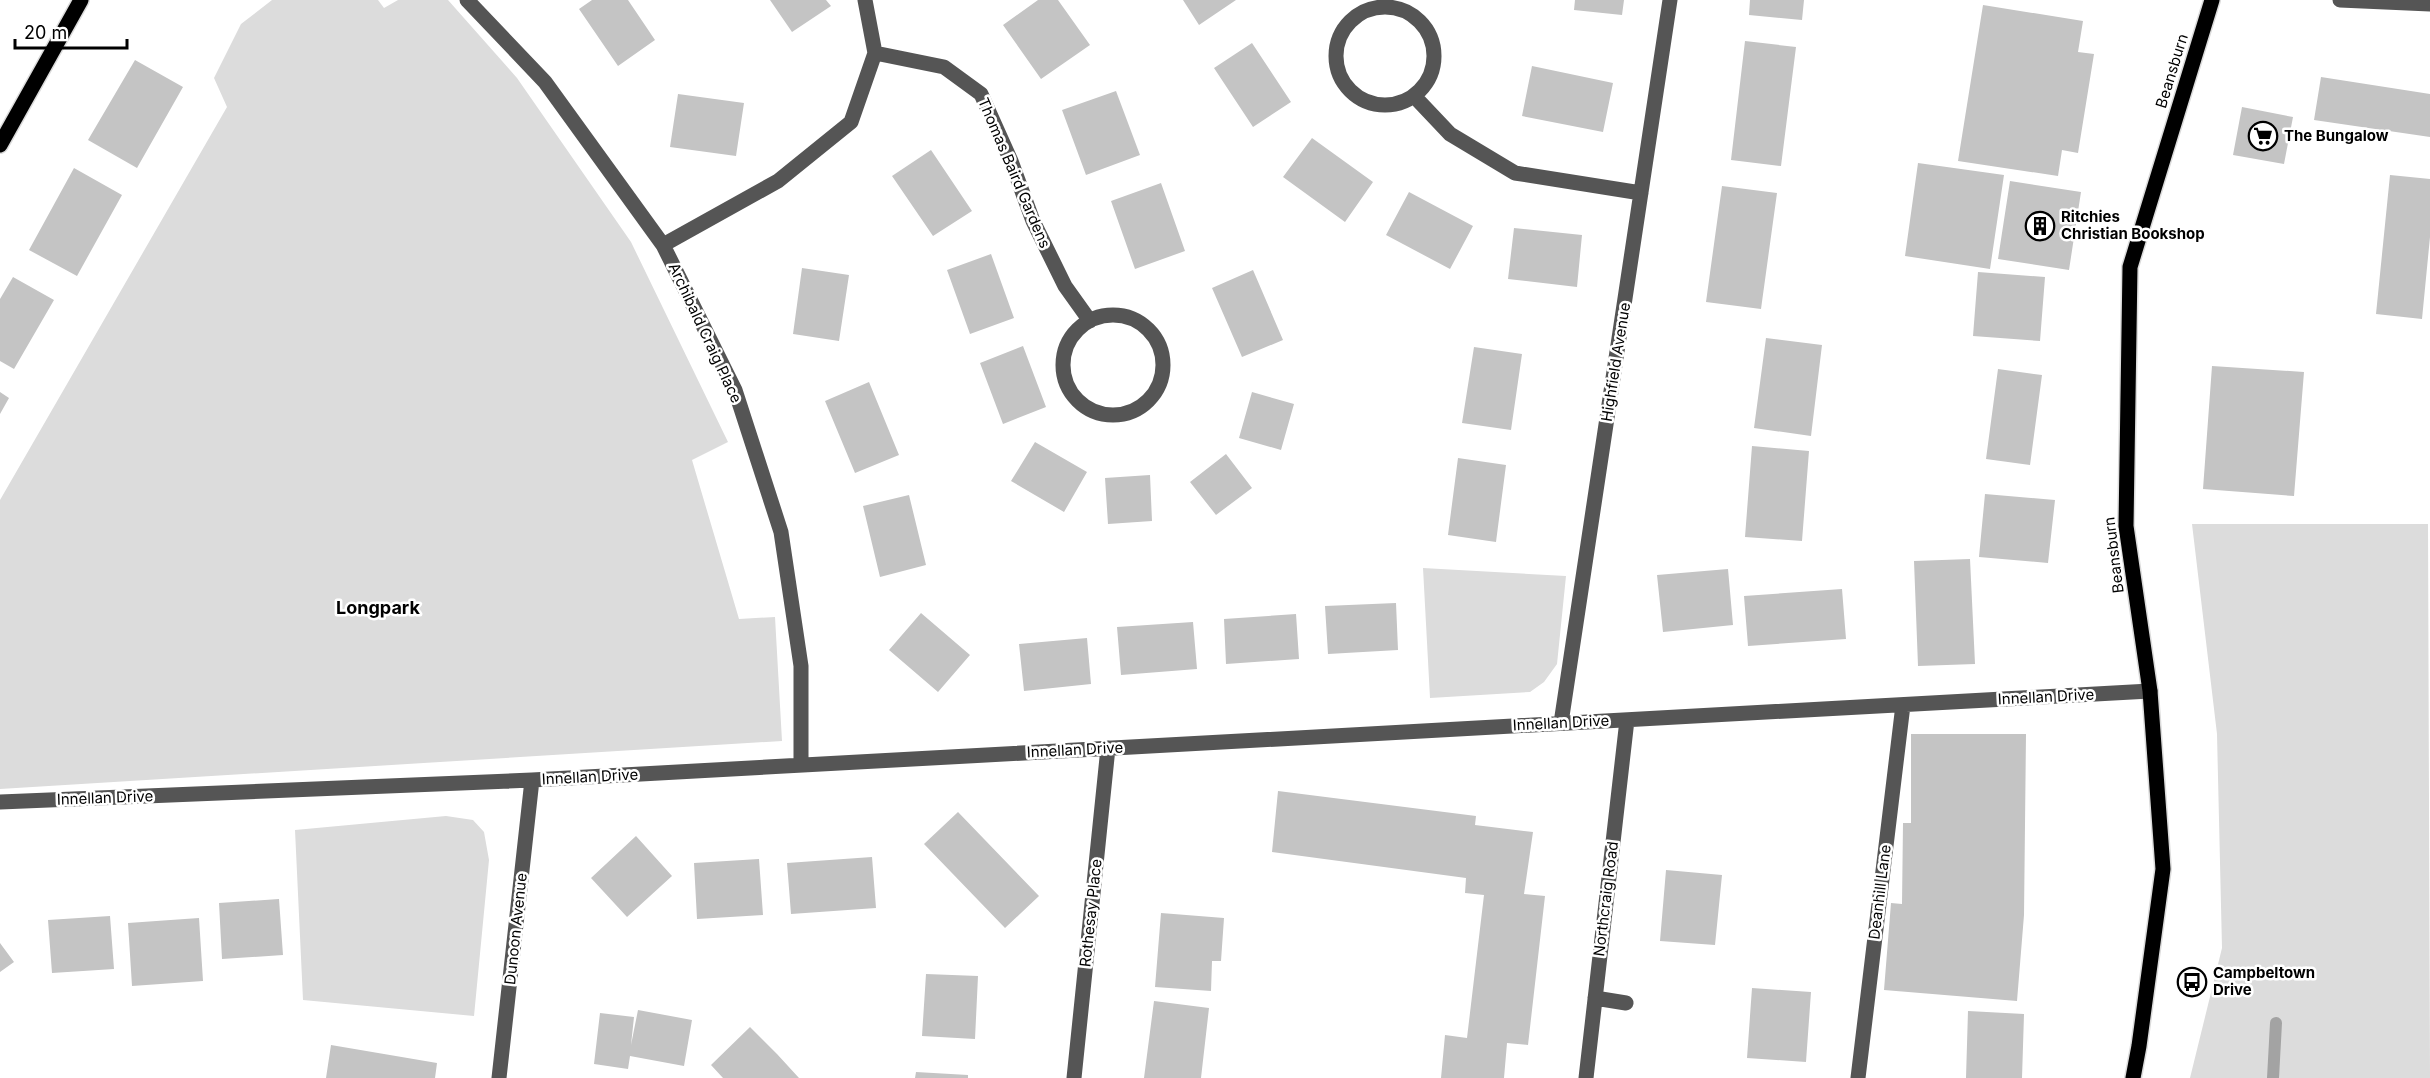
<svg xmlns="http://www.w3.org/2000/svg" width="2430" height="1078" viewBox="0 0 2430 1078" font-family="Inter,sans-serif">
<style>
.green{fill:#dcdcdc}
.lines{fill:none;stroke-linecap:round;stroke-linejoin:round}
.stream{stroke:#a3a3a3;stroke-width:12}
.building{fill:#c4c4c4}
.major-casing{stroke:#dbdbdb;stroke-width:18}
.minor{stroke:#555;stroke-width:15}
.major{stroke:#000;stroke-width:15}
.labels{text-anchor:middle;stroke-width:5;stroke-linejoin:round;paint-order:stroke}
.street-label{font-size:15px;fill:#000;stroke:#fff}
.poi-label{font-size:15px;font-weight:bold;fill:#000;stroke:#fff;text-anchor:start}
.quarter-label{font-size:18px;font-weight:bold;fill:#000;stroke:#fff}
</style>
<rect width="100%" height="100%" fill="#fff"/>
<!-- green -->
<path class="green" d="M272 0H378L384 8 398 0H448L517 78 631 242 728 442 692 460 739 619 775 617 782 741 0 789V500L227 107 214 78 241 24Z
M2192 524H2428L2430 1078H2190L2222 948 2217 734Z
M1423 568 1566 576 1557 664 1544 682 1530 692 1430 698Z
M446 816 473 820 484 832 489 860 474 1016 303 1000 295 830Z"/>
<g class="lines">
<!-- stream -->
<path class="stream" d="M2273 1078 2276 1023"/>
</g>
<!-- building -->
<path class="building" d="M592 0H628L655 40 618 66 579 9Z
M770 0H826L831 6 792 32Z
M1038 0H1058L1090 45 1041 79 1003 25Z
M1183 0H1236L1199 25Z
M1575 0H1624L1622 15 1574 10Z
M1750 0H1804L1802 20 1749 15Z
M1983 5 2083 21 2078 52 2094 54 2078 153 2062 150 2058 176 1958 161Z
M1745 41 1796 47 1781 166 1731 160Z
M1252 43 1291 102 1253 127 1214 68Z
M135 60 183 87 137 168 88 140Z
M1532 66 1613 83 1603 132 1522 116Z
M2321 77 2430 94V137L2314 120Z
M1116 91 1140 155 1086 175 1062 110Z
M678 94 744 103 736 156 670 147Z
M2242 107 2293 117 2284 164 2233 155Z
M1312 138 1373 182 1345 222 1283 177Z
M931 150 972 211 933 236 892 176Z
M1918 163 2004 175 1990 269 1905 256Z
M74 168 122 195 77 276 29 250Z
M2390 175 2430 179V237L2422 319 2376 314Z
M2010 181 2081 192 2069 270 1998 259Z
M1161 183 1185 251 1135 269 1111 201Z
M1722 186 1777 193 1761 309 1706 302Z
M1409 192 1473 226 1450 269 1386 235Z
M1514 228 1582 235 1577 287 1508 279Z
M991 254 1014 318 970 334 947 270Z
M802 268 849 275 839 341 793 334Z
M1253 270 1283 340 1242 357 1212 288Z
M1978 272 2045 277 2040 341 1973 336Z
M13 277 54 300 14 369 0 361V299Z
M1766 338 1822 345 1811 436 1754 428Z
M1023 346 1046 407 1003 424 980 363Z
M1474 347 1522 354 1511 430 1462 423Z
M2212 366 2304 372 2294 496 2203 489Z
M1998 369 2042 375 2030 465 1986 459Z
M869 382 899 455 855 473 825 401Z
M0 392 9 398 0 414Z
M1252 392 1294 404 1281 450 1239 438Z
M1035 442 1087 472 1064 512 1011 481Z
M1752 446 1809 451 1802 541 1745 537Z
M1226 454 1252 488 1216 515 1190 482Z
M1458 458 1506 465 1496 542 1448 535Z
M1150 475 1152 521 1108 524 1105 478Z
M1985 494 2055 500 2048 563 1979 557Z
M909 495 926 565 880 577 863 506Z
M1970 559 1975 664 1918 666 1914 561Z
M1728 569 1733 625 1663 632 1657 575Z
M1842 589 1846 639 1748 646 1744 596Z
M1396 603 1398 650 1328 654 1325 606Z
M921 613 970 655 938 692 889 650Z
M1296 614 1299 659 1226 664 1224 619Z
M1193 622 1197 669 1121 675 1117 627Z
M1087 638 1091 684 1024 691 1019 644Z
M1911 734H2026L2024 915 2017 1001 1884 990 1891 903 1902 904 1903 823H1911Z
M1278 791 1476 816 1475 825 1533 832 1524 894 1545 896 1528 1045 1507 1043 1504 1078H1441L1445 1035 1467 1038 1484 895 1465 893 1466 878 1272 852Z
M958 812 1039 896 1005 928 924 844Z
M636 836 672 876 627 917 591 878Z
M872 857 876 908 791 914 787 863Z
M759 859 763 915 697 919 694 863Z
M1666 870 1722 875 1715 945 1660 941Z
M279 899 283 955 222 959 219 903Z
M1161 913 1224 918 1221 961H1212L1211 991 1155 987Z
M110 916 114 969 52 973 48 920Z
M199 918 203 981 132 986 128 923Z
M0 943 14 962 0 972Z
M926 974 978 976 975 1039 922 1036Z
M1752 988 1811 992 1806 1062 1747 1058Z
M1154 1001 1209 1008 1201 1078H1144Z
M638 1010 692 1020 684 1066 630 1056 628 1069 594 1064 600 1013 634 1017 631 1045Z
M1968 1011 2024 1014 2022 1078H1966Z
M750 1027 777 1054 799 1078H723L711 1065Z
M331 1045 437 1063 435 1078H326Z
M916 1072 968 1075V1078H915Z"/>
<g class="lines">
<!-- major casing -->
<g class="major-casing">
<path id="major" d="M0 145 81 0
M2133 1078 2139 1046 2163 869 2150 691 2126 526 2130 267 2212 0"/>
</g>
<!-- minor -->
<path class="minor" d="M467 0 545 82 663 245 735 390 781 532 801 666V765
M2340 0 2430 4
M1336 56a49 49 0 1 1 98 0a49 49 0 1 1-98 0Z
M875 53 944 67 981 94 1011 161 1033 221 1065 286 1090 321
M1414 96 1450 134 1515 173 1641 193
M663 245 778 181 851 122 875 53 865 0
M1063 365a50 50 0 1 1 100 0a50 50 0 1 1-100 0Z
M1561 723 1670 0
M0 802 532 780 2150 691
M1595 998 1626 1003
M499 1078 532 780
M1074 1078 1108 748
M1586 1078 1627 720
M1858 1078 1903 705"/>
<!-- major -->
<use href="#major" class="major"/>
</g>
<!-- icons -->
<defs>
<g id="supermarket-ring" transform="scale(1.5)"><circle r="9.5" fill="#fff" stroke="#000" stroke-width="1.5"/><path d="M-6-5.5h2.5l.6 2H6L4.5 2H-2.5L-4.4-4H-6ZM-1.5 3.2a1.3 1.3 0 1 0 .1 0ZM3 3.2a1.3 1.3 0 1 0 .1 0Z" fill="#000"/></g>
<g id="building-ring" transform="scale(1.5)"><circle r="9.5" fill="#fff" stroke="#000" stroke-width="1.5"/><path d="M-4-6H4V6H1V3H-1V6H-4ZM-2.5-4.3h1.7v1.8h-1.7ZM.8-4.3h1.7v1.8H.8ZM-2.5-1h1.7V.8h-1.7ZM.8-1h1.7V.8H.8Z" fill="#000"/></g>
<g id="bus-ring" transform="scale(1.5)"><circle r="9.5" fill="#fff" stroke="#000" stroke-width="1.5"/><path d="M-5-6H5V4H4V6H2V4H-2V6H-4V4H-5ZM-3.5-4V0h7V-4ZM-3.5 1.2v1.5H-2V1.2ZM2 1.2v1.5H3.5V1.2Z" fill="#000"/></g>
</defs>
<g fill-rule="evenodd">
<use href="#supermarket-ring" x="2263" y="136"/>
<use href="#building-ring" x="2040" y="226"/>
<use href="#bus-ring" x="2192" y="982"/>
</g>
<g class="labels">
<!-- street labels -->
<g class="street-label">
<text transform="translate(2172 71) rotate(-73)" y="5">Beansburn</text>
<text transform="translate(1014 173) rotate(67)" y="5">Thomas Baird Gardens</text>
<text transform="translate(705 333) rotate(65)" y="5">Archibald Craig Place</text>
<text transform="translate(1616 362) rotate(-81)" y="5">Highfield Avenue</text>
<text transform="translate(2114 555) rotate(-97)" y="5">Beansburn</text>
<text transform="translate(2046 697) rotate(-3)" y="5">Innellan Drive</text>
<text transform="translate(1561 723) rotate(-3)" y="5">Innellan Drive</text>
<text transform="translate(1075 750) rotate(-3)" y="5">Innellan Drive</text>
<text transform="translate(590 777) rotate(-3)" y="5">Innellan Drive</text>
<text transform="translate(105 798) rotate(-2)" y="5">Innellan Drive</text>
<text transform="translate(1880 892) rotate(-83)" y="5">Deanhill Lane</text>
<text transform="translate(1606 899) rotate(-83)" y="5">Northcraig Road</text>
<text transform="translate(1091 913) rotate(-84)" y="5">Rothesay Place</text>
<text transform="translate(516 929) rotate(-84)" y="5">Dunoon Avenue</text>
</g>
<!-- poi labels -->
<g class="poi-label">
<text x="2284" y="141">The Bungalow</text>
<text x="2061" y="222">Ritchies<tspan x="2061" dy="17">Christian Bookshop</tspan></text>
<text x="2213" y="978">Campbeltown<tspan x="2213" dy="17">Drive</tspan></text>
</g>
<!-- quarter labels -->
<g class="quarter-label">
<text x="378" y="614">Longpark</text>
</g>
</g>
<!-- scale -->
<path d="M15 39v9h112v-9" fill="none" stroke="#000000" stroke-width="3"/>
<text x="24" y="39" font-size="18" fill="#000000" stroke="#ffffff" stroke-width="4.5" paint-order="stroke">20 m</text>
</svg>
